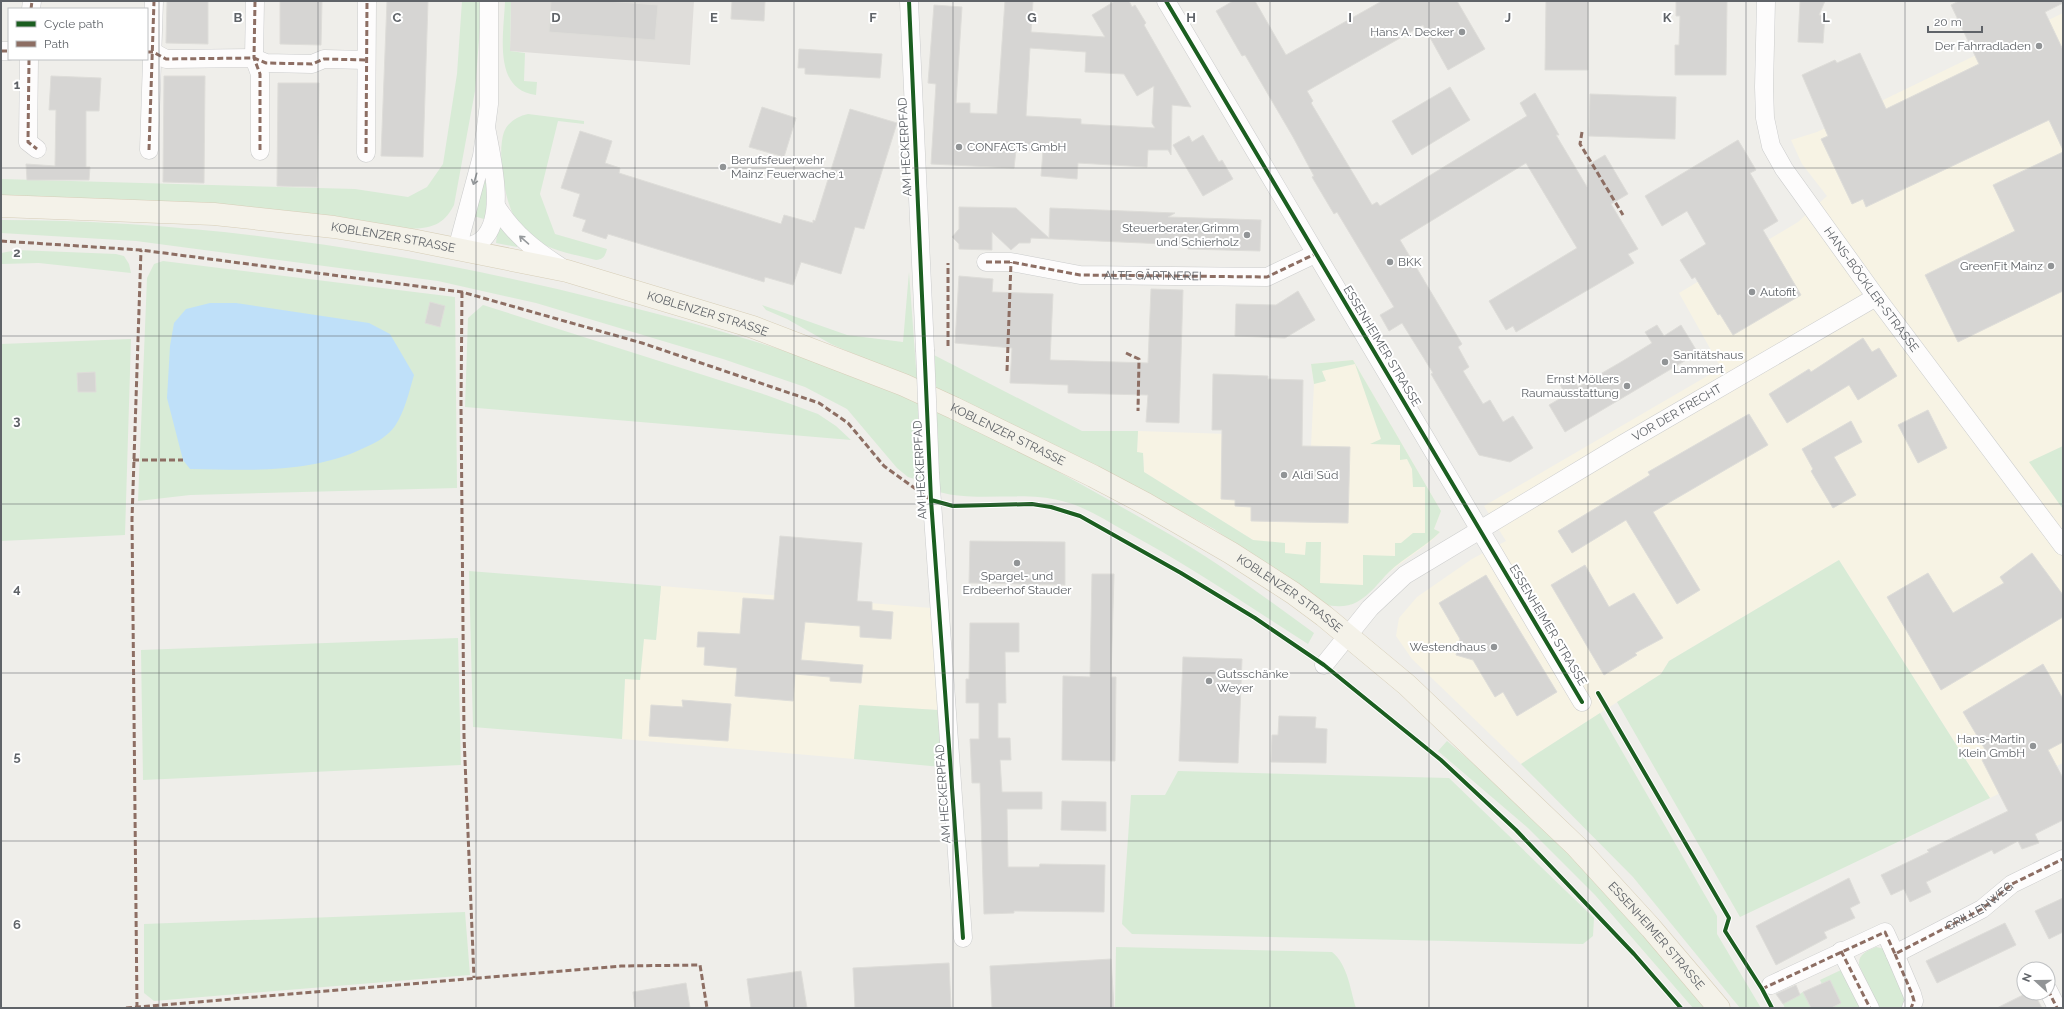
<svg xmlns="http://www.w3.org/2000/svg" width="2064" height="1009" viewBox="0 0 2064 1009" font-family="Raleway,sans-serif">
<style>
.commercial{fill:#f7f3e4}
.industrial{fill:#dfddda}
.green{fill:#d8ebd6}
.water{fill:#bfe0f9}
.building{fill:#d6d5d3;stroke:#deddd9;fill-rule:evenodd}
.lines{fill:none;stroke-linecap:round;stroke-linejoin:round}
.minor-casing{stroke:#cbcccc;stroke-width:19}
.major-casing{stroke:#d7ceb8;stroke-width:23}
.minor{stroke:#fdfcfc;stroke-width:18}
.major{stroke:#f4f2e9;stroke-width:22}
.minor-bridge-casing{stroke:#cbcccc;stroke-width:19;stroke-linecap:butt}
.minor-bridge{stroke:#fdfcfc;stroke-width:18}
.quiet{stroke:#8d6e63;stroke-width:3;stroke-dasharray:6 3;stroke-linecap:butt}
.cycleway-casing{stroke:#fff;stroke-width:6}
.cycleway{stroke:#1b5e20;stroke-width:4}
.oneway{stroke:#96999c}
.grid{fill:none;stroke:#5f6368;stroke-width:1;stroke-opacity:0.55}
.poi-dot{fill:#919496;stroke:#fff;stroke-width:1.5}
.labels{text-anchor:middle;stroke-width:4;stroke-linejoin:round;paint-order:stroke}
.poi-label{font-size:12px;fill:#5f6368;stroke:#fff;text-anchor:end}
.street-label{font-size:12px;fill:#5f6368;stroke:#fff}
.grid-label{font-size:13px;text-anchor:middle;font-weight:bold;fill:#5f6368;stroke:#fff;stroke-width:4;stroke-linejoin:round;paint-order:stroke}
</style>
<rect width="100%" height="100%" fill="#efeeea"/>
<!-- commercial -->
<path class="commercial" d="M2063 13V763L1990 798 1839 560 1669 661 1661 674 1521 764 1412 659 1396 636 1399 618 1417 597 1472 559 1506 541 1484 506 1721 368 1679 293 1798 222 1827 196 1802 164 1791 140 1817 132Z
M1353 360 1441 511 1434 529 1440 532 1430 542 1389 572 1364 597 1350 605 1253 540 1144 472 1143 454 1137 452 1138 431 1229 434 1228 444 1311 446 1314 384 1311 364Z
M661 586 931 608 938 710 859 706 854 759 622 739 625 679 644 639 656 640Z"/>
<!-- industrial -->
<path class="industrial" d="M511 1H694L690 65 510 51Z"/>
<!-- green -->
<path class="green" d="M462 1H482L475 91 454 205C443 226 431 228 409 229L1 199V179L355 189 408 197 427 187 443 164 457 74Z
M505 1H511L510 51 525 53 524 81 537 82 536 95C492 90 504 33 505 1Z
M528 114 584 121V124L558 121 540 194 555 234 607 249C605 256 604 259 596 260 574 254 547 251 530 235 525 231 518 223 514 216 504 198 497 152 504 132 508 122 518 116 528 114Z
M488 170 486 216 484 219 470 215Z
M1 220C202 220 412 252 606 301 709 326 810 355 907 397 974 426 1038 460 1102 496 1141 518 1180 539 1217 564 1250 586 1282 610 1314 633L1308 644C1247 605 1188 565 1125 531 1105 520 1084 506 1062 501 1022 490 980 503 939 492L920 447 921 478 918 480 908 477 897 468 847 409 805 387 723 359 536 303 438 281 136 241 1 233Z
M498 224 517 245V247L496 243Z
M17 250 116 254 124 256 129 264 131 273 39 263 1 264V253Z
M163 261 455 297 457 488 190 495 138 501 147 278 154 264Z
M909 272 916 368 933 374 932 354 1082 431H1138L1137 452 1143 453 1144 472 1253 540 1285 543V553L1305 555 1306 542H1321L1320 583 1363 585V555L1395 556V543H1401L1413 533H1425V487H1413L1412 469 1407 459 1400 460V445L1370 444 1381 439 1355 364 1322 371 1326 381 1314 384 1311 364 1353 360 1441 511 1434 529 1440 532C1425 547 1405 557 1389 572 1379 582 1370 595 1357 602 1346 608 1332 607 1321 603L1214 529 1173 507 947 394 831 344 787 319 766 310 762 305 847 335 903 342Z
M483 305 766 395 818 414 836 426 851 440 465 407 468 318Z
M131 339 125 535 1 541V344Z
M2063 446V509L2029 462Z
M1839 560 1990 798 1740 917 1617 702 1661 674 1669 661Z
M469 571 661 586 656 640 644 639 640 680 625 679 622 739 473 727Z
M458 638 461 765 143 780 141 650Z
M859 705 938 710 942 767 854 759Z
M1600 713 1717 916V934L1761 1008H1740L1633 877 1521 764Z
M1447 741 1536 817 1709 1008H1693L1595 895 1528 828 1438 751Z
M1178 771 1449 778 1594 918 1593 936 1583 944 1132 934 1122 924 1131 795H1165Z
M465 912 470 975 154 1001 144 993V924Z
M1116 947 1332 952C1348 965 1350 989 1356 1008H1115Z
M1876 947 1885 949 1907 994 1902 1008H1881L1877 1005 1859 965C1858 954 1867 951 1876 947Z
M1841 970 1861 1008H1831L1841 1003 1830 980 1822 984 1820 980Z
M1803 992 1811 1008H1785L1783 1004Z"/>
<!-- water -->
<path class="water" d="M210 303H236L369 323 390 334 414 375C409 392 405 411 395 426 389 435 376 443 366 447 312 474 249 470 190 469L183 460 167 398 170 346 174 323 186 309Z"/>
<!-- building -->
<path class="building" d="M167 1H208V44L166 43Z
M280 1H322L321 45 280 44Z
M387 1H428L423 157 381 156Z
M551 1H606L658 5 655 40 549 32Z
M732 1H765L764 21 731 19Z
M1005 1H1033L1031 32 1105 37 1092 15 1115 1H1129L1132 7 1135 5 1146 23 1144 25 1191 107 1172 105 1171 155 1168 150H1148L1147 167 1078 163 1077 179 1041 176 1043 151 1016 150 1014 168 931 164 936 84 928 83 934 5 962 7 956 103H970V113L997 114ZM1030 48 1086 52 1085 72 1124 74 1137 96 1154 86 1152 123 1155 128 1081 124V119L1026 116Z
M1233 1H1255L1286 55 1382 1H1457L1485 49 1448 70 1423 25 1307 91 1313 101 1311 103 1372 205 1377 202 1380 206 1527 116 1520 103 1535 93 1559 135H1556L1587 187 1588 165 1605 155 1628 194 1611 204 1638 249 1628 254 1634 263 1516 332 1513 326 1506 330 1489 301 1577 248 1526 163 1400 240 1462 344 1458 347 1469 367 1463 371 1483 404 1490 400 1503 422 1513 416 1533 448 1510 462 1479 455 1431 374 1433 373 1402 323 1389 331 1380 315 1394 307 1337 212 1334 214 1312 177 1314 176 1293 137 1245 55 1242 56 1216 11Z
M1546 1H1588V70H1545Z
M1676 1H1727L1726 75H1675V45H1679L1680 16H1676Z
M1800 1H1825L1819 15H1825L1823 43 1798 42Z
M1959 1H2063V3L2045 12 2063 50V150L2049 120 1866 207 1863 199 1852 204 1821 139 1828 136 1802 75 1835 60 1837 63 1860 53 1886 109 1979 64 1951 5Z
M799 49 882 54 880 78 805 74V68H798Z
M51 76 101 78 99 111H86V167H90L89 180H27L26 164 55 166 56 110H49Z
M164 76H205L204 183 163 182Z
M278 83H319L317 187 277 186Z
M1450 87 1470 120 1412 155 1392 121Z
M1590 94 1676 97 1675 139 1589 136Z
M762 107 796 118 784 157 749 147Z
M850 109 897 123 864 229 855 227 841 274 801 262 793 285 765 277 764 282 608 234 606 239 582 231 586 220 573 216 580 194 561 188 580 131 612 141 605 163 620 168 619 173 781 224 784 215 813 223V220L815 221Z
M1203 135 1219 162 1222 160 1233 179 1203 196 1173 145 1189 136 1192 142Z
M1738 140 1756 170 1750 173 1778 221 1763 230 1801 295 1733 335 1720 314 1718 315 1695 277 1692 279 1680 260 1706 244 1687 211 1662 226 1645 196Z
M2063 152V291L1958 342 1925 275 2015 231 1993 185Z
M959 207 1016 208 1049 238 1050 208 1175 213 1168 217 1261 220 1260 251 1188 249V245L1031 238 1030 243H1019L1011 250 992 232V250L959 249V244L952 237 959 229Z
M959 276 993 279 992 292 1053 294 1050 360 1148 363 1151 289 1183 290 1179 423 1146 422 1148 395 1068 393V385L1010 383 1012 348 955 343Z
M1298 291 1315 320 1285 338 1235 336 1236 304 1276 305Z
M430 302 445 306 440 327 425 323Z
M1657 325 1664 336 1681 325 1698 353 1565 432 1549 405 1566 395 1559 383 1572 376 1578 387 1621 362 1652 343 1645 332Z
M1863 338 1872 352 1879 348 1897 376 1858 400 1849 385 1787 423 1769 394 1809 369 1811 372Z
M95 372 96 392H78L77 373Z
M1213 374 1268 376V379L1303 380 1302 446 1350 447 1348 523 1251 521V507L1235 506V500L1221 499 1222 430H1212Z
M1928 410 1947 448 1918 463 1898 425Z
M1749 414 1768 445 1653 512 1700 590 1677 604 1626 520 1572 553 1558 531 1650 475 1648 472Z
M1851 421 1862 442 1834 457 1856 495 1833 508 1811 471 1813 469 1802 449Z
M780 536 862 543 857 601 872 602V610L893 612 891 639 860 637V626L805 622 801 660 863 665 861 683 830 681V677L795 674 793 701 735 696 737 668 704 665 705 647H697L698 632 740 634 743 598 774 600Z
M970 541 1065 542V585L969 583Z
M2032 553 2063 595V617L1941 690 1887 597 1928 573 1953 613 2004 583 2000 577Z
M1585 565 1609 607 1634 593 1663 638 1635 653 1637 655 1604 675 1551 585Z
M1092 574H1114L1111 677H1116L1115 761 1062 760 1063 676 1090 677Z
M1486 575 1557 692 1517 716 1503 692 1495 697 1473 660 1456 655 1460 639 1439 603Z
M970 623H1019V652H1005L1006 703H998V738H1010L1011 760H1000L1002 792H1042V809H1007L1008 867H1039L1040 864 1105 865 1104 912 1014 911V913L984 914 980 783H972L970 739H979V703H966V679H969Z
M1183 657 1242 659 1238 763 1179 761Z
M2043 664 2063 699V742L2048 750 2063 778V820L2035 834 2039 843 2022 849 2018 841 1994 854 1992 850 1926 882 1931 892 1910 902 1904 889 1891 895 1881 875 1929 852 1927 850 2008 811 1982 760 1989 756 1963 712Z
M682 700 731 704 728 741 649 736 651 705 683 707Z
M1279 716 1316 717 1315 728 1327 729 1326 763 1271 762 1272 735H1278Z
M1062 801 1106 802V831L1061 830Z
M1849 878 1860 903 1850 908 1855 918 1824 932 1827 938 1776 965 1756 926Z
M2063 898V932L2049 939 2035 911Z
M2005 923 2016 945 1937 983 1926 961Z
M1111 959 1114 1008H992L990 966Z
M949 963 951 1008H855L853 968Z
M801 971 807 1008H751L747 979Z
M1830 980 1841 1003 1831 1008H1811L1803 992Z
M686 983 690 1008H635L633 992Z
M1796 985 1800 995 1783 1004 1776 994Z
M2027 993H2034L2042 1008H1997Z"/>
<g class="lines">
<!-- minor casing -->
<g class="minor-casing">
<g id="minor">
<path d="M255 1 254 58 260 74V151"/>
<path d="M909 1 925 350"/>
<path d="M1166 1 1582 702"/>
<path id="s1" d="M1766 1 1764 87 1765 118 1771 146 1784 169 1876 297 2063 546"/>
<path d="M31 9 32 1"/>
<path d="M1 51H9"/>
<path d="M147 52H153L166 59 254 58 266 63 312 64 324 59 366 60"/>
<path d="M29 59 28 142 37 149"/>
<path d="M486 127C491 156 507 216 483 239 476 246 466 247 457 249L482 156 486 127 489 104V1"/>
<path d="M149 150 154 1"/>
<path d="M366 153 367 1"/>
<path d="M496 206C513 233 534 250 561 267"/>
<path d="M986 262H1011L1080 275 1267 277 1315 254"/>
<path d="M930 474 963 938"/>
<path id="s2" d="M1324 665 1370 608 1405 575 1623 444 1876 297"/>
<path d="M1841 951 1870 1008"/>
<path d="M1895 954 1912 994 1914 1001 1911 1008"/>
<path id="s3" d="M1771 985 1885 932 1895 954 1982 909 2012 884 2063 859"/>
<path d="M2048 990 2057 1008"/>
</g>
</g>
<!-- major casing -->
<g class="major-casing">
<g id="major">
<path id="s4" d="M1 206 214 214 334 227 412 240 567 271 753 327 904 385 954 408 1093 476 1146 504 1231 553 1293 593 1324 616 1407 685 1576 846 1651 928 1719 1008"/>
</g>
</g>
<!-- minor -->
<use href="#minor" class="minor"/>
<!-- major -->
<use href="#major" class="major"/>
<!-- minor-bridge casing -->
<g class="minor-bridge-casing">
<path id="minor-bridge" d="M925 350 930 474"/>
</g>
<!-- minor-bridge -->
<use href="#minor-bridge" class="minor-bridge"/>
<!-- quiet -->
<g class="quiet">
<path d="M255 1 254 58 260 74V151"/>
<path d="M31 9 32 1"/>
<path d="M1 51H9"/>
<path d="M147 52H153L166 59 254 58 266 63 312 64 324 59 366 60"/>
<path d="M29 59 28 142 37 149"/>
<path d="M1582 132 1580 144 1623 215"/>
<path d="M149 150 154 1"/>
<path d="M366 153 367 1"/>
<path d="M1 241 141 250 462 292 642 343 819 403 848 423 884 466 931 500"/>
<path id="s5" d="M986 262H1011L1080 275 1267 277 1315 254"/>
<path d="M462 292 461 404 464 736 474 978"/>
<path d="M948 346V263"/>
<path d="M1126 353 1139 359 1138 411"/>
<path d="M1007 371 1011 262"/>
<path d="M133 460H183"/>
<path d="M1841 951 1870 1008"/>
<path d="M1895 954 1912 994 1914 1001 1911 1008"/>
<path d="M1762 989 1885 932 1895 954 1982 909 2012 884 2063 859"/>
<path d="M2048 990 2057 1008"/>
<path d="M126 1008 621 966 700 965 707 1008"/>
<path d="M137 1008 132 519 141 250"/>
</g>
<!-- cycleway casing -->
<g class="cycleway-casing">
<path id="cycleway" d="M909 1 931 500 963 938
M1166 1 1582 702
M931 500 953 506 1032 504 1051 507 1080 516 1181 573 1255 618 1324 665 1441 760 1516 830 1634 954 1681 1008
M1598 693 1729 918 1725 931 1762 989 1772 1008"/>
</g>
<!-- cycleway -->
<use href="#cycleway" class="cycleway"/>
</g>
<!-- one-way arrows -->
<defs><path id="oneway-shaft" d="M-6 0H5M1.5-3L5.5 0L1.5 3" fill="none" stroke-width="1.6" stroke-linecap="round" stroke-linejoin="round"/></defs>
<g class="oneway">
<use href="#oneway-shaft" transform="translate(475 179) rotate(107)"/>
<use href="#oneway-shaft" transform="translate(524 240) rotate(-139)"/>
</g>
<!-- grid -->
<path class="grid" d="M159 1V1008M318 1V1008M476 1V1008M635 1V1008M794 1V1008M953 1V1008M1111 1V1008M1270 1V1008M1429 1V1008M1588 1V1008M1746 1V1008M1905 1V1008M1 168H2063M1 336H2063M1 504H2063M1 673H2063M1 841H2063"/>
<!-- markers -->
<g class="poi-dot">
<circle cx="1462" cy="32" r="4"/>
<circle cx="2039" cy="46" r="4"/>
<circle cx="959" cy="147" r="4"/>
<circle cx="723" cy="167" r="4"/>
<circle cx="1247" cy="235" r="4"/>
<circle cx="1390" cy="262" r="4"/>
<circle cx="2051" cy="266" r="4"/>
<circle cx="1752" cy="292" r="4"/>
<circle cx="1665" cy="362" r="4"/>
<circle cx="1627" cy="386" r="4"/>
<circle cx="1284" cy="475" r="4"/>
<circle cx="1017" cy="563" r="4"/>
<circle cx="1494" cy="647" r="4"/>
<circle cx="1209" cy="681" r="4"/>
<circle cx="2033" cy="746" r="4"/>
</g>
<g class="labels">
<!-- poi labels -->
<g class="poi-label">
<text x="1454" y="36">Hans A. Decker</text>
<text x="2031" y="50">Der Fahrradladen</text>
<text x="967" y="151" text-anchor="start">CONFACTs GmbH</text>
<text x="731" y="164" text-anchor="start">Berufsfeuerwehr<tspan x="731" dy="14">Mainz Feuerwache 1</tspan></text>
<text x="1239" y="232">Steuerberater Grimm<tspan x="1239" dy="14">und Schierholz</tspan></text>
<text x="1398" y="266" text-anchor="start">BKK</text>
<text x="2043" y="270">GreenFit Mainz</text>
<text x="1760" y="296" text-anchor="start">Autofit</text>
<text x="1673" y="359" text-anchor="start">Sanitätshaus<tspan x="1673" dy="14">Lammert</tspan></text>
<text x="1619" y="383">Ernst Möllers<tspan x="1619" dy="14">Raumausstattung</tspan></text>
<text x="1292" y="479" text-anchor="start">Aldi Süd</text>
<text x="1017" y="580" text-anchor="middle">Spargel- und<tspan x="1017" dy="14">Erdbeerhof Stauder</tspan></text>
<text x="1486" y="651">Westendhaus</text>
<text x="1217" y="678" text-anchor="start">Gutsschänke<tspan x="1217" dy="14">Weyer</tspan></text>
<text x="2025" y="743">Hans-Martin<tspan x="2025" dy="14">Klein GmbH</tspan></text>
</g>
<!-- street labels -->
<g class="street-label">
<text transform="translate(905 147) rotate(-93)" y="4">AM HECKERPFAD</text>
<text dy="4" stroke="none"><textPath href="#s4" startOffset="394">KOBLENZER STRASSE</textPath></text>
<text dy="4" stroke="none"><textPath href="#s5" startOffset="168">ALTE GÄRTNEREI</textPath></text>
<text dy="4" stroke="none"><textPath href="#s1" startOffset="321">HANS-BÖCKLER-STRASSE</textPath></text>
<text dy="4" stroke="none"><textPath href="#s4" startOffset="718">KOBLENZER STRASSE</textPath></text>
<text transform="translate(1382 346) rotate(59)" y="4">ESSENHEIMER STRASSE</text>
<text dy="4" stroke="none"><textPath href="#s2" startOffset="438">VOR DER FRECHT</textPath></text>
<text dy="4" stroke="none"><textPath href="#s4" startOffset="1042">KOBLENZER STRASSE</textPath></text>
<text transform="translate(920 470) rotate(-93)" y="4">AM HECKERPFAD</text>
<text dy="4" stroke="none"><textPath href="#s4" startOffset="1366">KOBLENZER STRASSE</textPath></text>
<text transform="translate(1548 625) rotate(59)" y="4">ESSENHEIMER STRASSE</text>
<text transform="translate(943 794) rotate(-94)" y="4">AM HECKERPFAD</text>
<text dy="4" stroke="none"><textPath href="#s3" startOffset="247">GRILLENWEG</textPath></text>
<text dy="4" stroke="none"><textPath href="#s4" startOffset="1869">ESSENHEIMER STRASSE</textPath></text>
</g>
</g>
<g class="grid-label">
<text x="238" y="22">B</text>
<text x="397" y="22">C</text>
<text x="556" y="22">D</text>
<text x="714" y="22">E</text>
<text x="873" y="22">F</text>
<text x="1032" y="22">G</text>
<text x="1191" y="22">H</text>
<text x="1350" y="22">I</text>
<text x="1508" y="22">J</text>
<text x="1667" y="22">K</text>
<text x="1826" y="22">L</text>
<text x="17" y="89">1</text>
<text x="17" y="257">2</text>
<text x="17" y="425">3</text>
<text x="17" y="593">4</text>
<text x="17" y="761">5</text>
<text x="17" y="929">6</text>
</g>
<!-- border -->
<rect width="2064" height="1009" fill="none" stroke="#5f6368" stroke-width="4"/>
<!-- legend -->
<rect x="8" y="8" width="140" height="52" fill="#ffffff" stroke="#bfc1c3"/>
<rect x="16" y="21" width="20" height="6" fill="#1b5e20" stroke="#bfc1c3"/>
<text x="44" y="28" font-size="12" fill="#5f6368">Cycle path</text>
<rect x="16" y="41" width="20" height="6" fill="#8d6e63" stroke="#bfc1c3"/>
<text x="44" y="48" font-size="12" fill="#5f6368">Path</text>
<!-- north arrow -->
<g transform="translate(2036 981) rotate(291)"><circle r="19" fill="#ffffff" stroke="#bfc1c3"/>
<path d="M0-3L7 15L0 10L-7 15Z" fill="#919496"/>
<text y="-6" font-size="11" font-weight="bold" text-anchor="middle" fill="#5f6368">N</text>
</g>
<!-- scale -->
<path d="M1928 26v6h54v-6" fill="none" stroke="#5f6368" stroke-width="2"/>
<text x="1934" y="26" font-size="12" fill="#5f6368" stroke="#ffffff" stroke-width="3" paint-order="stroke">20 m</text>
</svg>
